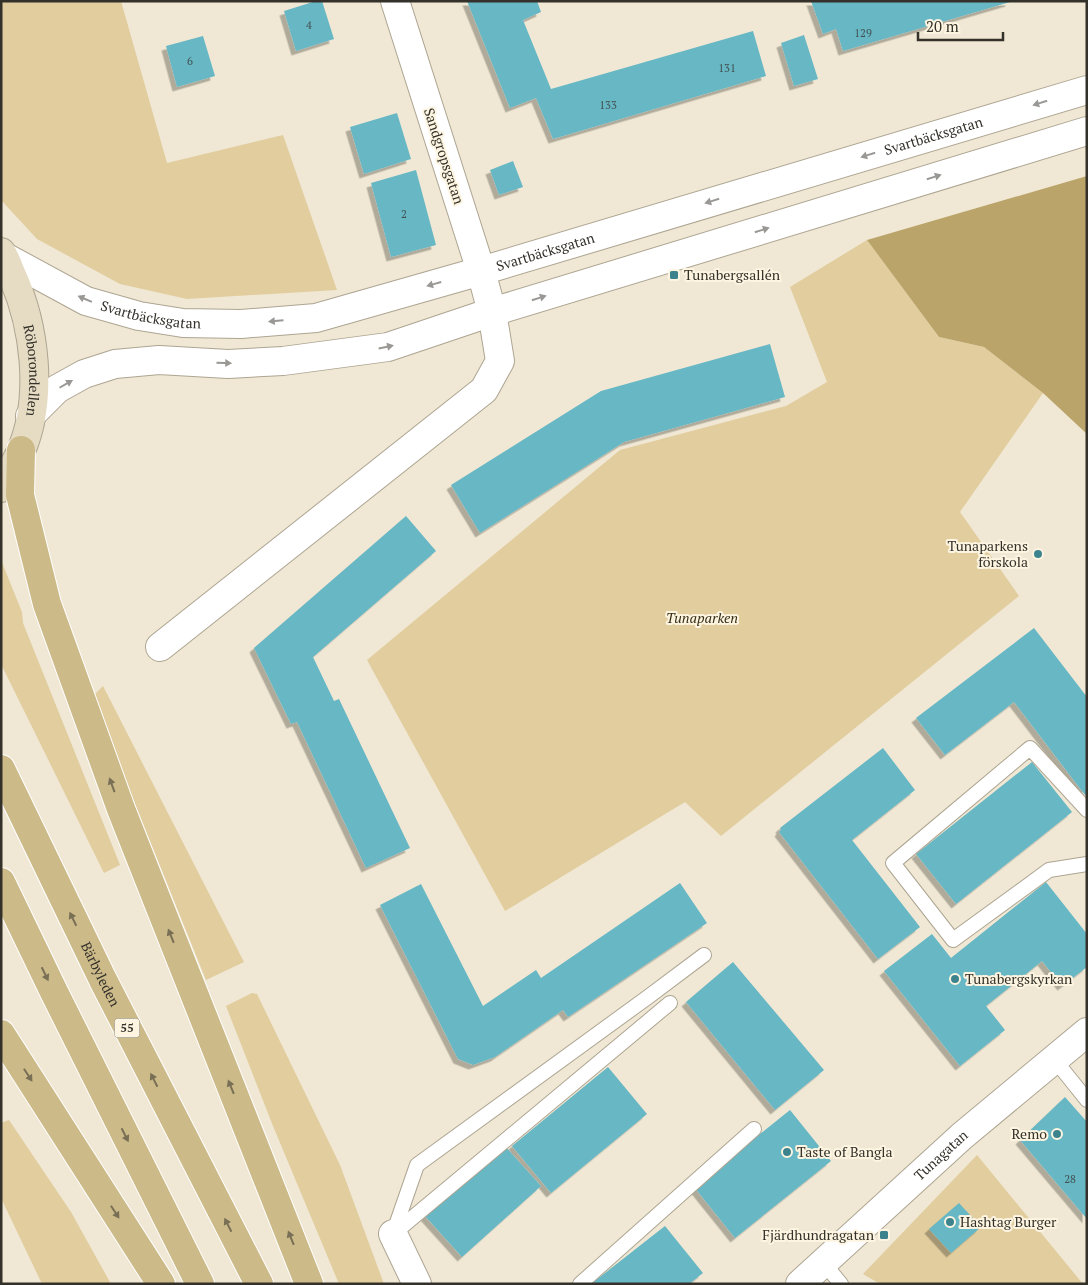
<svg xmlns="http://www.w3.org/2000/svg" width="1088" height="1285" viewBox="0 0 1088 1285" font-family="'PT Serif',serif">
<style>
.green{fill:#e1cd9e}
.forest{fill:#bba46a}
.building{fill:#67b7c5;filter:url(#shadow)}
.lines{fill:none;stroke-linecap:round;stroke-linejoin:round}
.service-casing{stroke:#ada592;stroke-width:16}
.minor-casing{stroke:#ada592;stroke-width:30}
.tertiary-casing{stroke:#ada592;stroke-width:30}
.secondary-casing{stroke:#ada592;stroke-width:30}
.primary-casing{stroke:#fff;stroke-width:30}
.service{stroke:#fff;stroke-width:14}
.minor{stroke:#fff;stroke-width:28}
.tertiary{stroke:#fff;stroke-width:28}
.secondary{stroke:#e6dcc4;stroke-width:28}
.primary{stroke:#ccba89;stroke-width:28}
.oneway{fill:#9a9894}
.oneway2{fill:#786f55}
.poi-dot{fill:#3d838e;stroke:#fdf5e1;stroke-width:2}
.labels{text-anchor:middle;stroke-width:4;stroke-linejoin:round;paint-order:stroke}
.number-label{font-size:11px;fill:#415251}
.shield{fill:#fdf5e1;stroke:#706c61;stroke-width:1}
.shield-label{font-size:12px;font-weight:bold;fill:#34312a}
.street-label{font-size:14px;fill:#34312a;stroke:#fdf5e1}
.poi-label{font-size:14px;fill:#34312a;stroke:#fdf5e1;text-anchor:start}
.park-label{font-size:14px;font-style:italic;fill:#362c11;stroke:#fdf5e1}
</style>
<defs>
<filter id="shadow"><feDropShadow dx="-4.5" dy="4.5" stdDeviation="0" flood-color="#0004"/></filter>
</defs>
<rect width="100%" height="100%" fill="#f0e8d4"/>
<!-- green -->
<path class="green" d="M1 1H121L167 163 283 135 337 290 187 299 120 284 37 239 1 200Z
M867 240 939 337 984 347 1043 393 960 512 1019 596 721 836 685 802 505 911 367 660 620 450 786 406 827 382 790 287Z
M1 560 22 612 23 623 120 865 104 873 1 664Z
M103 686 244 962 206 980 92 697Z
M252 993 257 994 340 1165 384 1284H339L273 1126 226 1006Z
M9 1120 71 1212 111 1284H42L1 1198V1123Z
M977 1155 1083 1284H880L863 1274Z"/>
<!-- forest -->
<path class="forest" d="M1087 176V434L1043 393 984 347 939 337 867 240Z"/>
<!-- building -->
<path class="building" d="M316 1H322L334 39 296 51 284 11Z
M467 1H537L541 12 523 20 551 89 753 31 766 76 553 139 536 98 510 108Z
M811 1H1010V2L843 51 836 29 823 34Z
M804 35 818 79 794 86 781 43Z
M203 36 215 76 177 87 166 46Z
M397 113 411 159 364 174 350 127Z
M513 161 523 187 499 195 490 170Z
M416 170 436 245 391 257 371 183Z
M770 344 785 397 624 442 480 533 451 485 601 391Z
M406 516 436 551 313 657 334 701 339 699 410 848 366 868 297 722 291 724 254 648Z
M1034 628 1087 697V794L1085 795 1014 702 945 755 916 718Z
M883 748 915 790 852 840 920 927 878 959 779 832 781 830 780 828Z
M1032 762 1072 812 956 904 916 854Z
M1046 882 1087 934V967L1062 986 1042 961 986 1006 1005 1030 960 1066 884 971 932 934 951 958Z
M680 883 707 923 568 1017 563 1010 495 1057 473 1065 458 1059 380 905 421 884 483 1006 536 970 541 978Z
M733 962 824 1070 775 1110 686 1002Z
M608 1067 647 1114 551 1193 512 1146Z
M1065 1097 1087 1122V1219L1020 1140Z
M790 1110 831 1161 735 1238 694 1187Z
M504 1145 541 1186 462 1257 425 1216Z
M959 1203 981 1227 951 1253 929 1229Z
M665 1226 703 1273 689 1284H591Z"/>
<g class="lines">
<!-- service casing -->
<g class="service-casing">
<path id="service" d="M1087 810 1030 748 893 863 953 940 1049 870 1087 864
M1054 1059 1087 1100
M393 1234 417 1165 648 997 704 955
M393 1234 670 1003
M823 1262 841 1284
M580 1284 754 1129"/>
</g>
<!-- minor casing -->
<g class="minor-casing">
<g id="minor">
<path d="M160 647 484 390 500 361 492 312 481 271 395 1"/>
<path d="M393 1234 417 1284"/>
<path id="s1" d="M800 1284 962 1136 1087 1032"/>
</g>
</g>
<!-- tertiary casing -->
<g class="tertiary-casing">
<g id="tertiary">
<path id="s2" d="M3 256 86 301 139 316 183 323 241 324 316 318 481 271 1087 90"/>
<path d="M30 416 57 389 84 374 115 364 159 360 228 364 283 361 388 347 492 312 1087 131"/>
</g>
</g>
<!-- secondary casing -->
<g class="secondary-casing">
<g id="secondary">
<path id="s3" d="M1 252C6 259 8 266 11 273 35 325 44 397 21 451 15 464 8 476 1 488"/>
</g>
</g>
<!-- primary casing -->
<g class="primary-casing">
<g id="primary">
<path d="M21 450 20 495 47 604 121 809 309 1284"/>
<path id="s4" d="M1 769 103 980 259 1284"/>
<path d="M1 882 54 992 200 1284"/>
<path d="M1 1034 161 1284"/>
</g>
</g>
<!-- service -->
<use href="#service" class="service"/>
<!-- minor -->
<use href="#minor" class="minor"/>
<!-- tertiary -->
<use href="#tertiary" class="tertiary"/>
<!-- secondary -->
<use href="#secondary" class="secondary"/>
<!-- primary -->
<use href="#primary" class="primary"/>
</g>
<!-- one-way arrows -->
<defs><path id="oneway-solid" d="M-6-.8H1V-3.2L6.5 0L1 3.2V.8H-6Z" transform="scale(1.25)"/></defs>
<g class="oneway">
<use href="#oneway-solid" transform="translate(1040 103) rotate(163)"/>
<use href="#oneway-solid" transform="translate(868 155) rotate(163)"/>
<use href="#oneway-solid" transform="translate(934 177) rotate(-17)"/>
<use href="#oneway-solid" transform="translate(712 201) rotate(163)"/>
<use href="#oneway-solid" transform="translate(762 230) rotate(-17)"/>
<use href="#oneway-solid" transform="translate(434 284) rotate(164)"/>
<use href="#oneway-solid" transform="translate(539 298) rotate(-17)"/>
<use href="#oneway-solid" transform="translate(85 299) rotate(-157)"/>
<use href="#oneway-solid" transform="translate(276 321) rotate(175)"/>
<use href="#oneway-solid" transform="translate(386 347) rotate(-12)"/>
<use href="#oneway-solid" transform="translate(224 363) rotate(1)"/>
<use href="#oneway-solid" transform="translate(66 384) rotate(-30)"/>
</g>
<g class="oneway2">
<use href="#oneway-solid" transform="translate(112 785) rotate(-110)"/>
<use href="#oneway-solid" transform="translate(73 919) rotate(-116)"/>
<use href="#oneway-solid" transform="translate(171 936) rotate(-112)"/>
<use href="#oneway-solid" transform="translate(45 974) rotate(64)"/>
<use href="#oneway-solid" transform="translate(28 1075) rotate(57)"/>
<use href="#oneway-solid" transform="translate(154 1080) rotate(-117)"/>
<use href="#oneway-solid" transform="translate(231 1087) rotate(-112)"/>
<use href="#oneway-solid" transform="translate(125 1135) rotate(63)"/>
<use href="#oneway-solid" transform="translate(115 1212) rotate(57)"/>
<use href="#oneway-solid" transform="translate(228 1225) rotate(-117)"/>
<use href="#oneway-solid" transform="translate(291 1238) rotate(-112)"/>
</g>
<!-- markers -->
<g class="poi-dot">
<rect x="669" y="270" width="10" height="10" rx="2.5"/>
<circle cx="1038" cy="554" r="5"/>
<circle cx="955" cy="979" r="5"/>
<circle cx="1057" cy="1134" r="5"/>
<circle cx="787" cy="1152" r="5"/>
<circle cx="950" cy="1222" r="5"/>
<rect x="879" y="1230" width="10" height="10" rx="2.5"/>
</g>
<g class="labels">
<!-- number labels -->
<g class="number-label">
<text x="309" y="29">4</text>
<text x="863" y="37">129</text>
<text x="190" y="65">6</text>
<text x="727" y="72">131</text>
<text x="608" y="109">133</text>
<text x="404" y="218">2</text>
<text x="1070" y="1183">28</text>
</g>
<!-- shield labels -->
<rect class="shield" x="114.5" y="1018.5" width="25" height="19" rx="4"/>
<g class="shield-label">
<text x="127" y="1032">55</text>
</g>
<!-- street labels -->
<g class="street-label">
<text dy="5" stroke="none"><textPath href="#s2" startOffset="971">Svartbäcksgatan</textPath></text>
<text transform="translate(444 156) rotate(72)" y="5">Sandgropsgatan</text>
<text dy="5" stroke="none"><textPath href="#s2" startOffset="566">Svartbäcksgatan</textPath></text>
<text dy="5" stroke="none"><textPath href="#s2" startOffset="161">Svartbäcksgatan</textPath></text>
<text dy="5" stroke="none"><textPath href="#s3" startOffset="124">Röborondellen</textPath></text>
<text dy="5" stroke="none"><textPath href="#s4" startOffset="228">Bärbyleden</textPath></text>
<text dy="5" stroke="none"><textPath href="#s1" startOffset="191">Tunagatan</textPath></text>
</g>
<!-- poi labels -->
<g class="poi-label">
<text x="684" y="280">Tunabergsallén</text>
<text x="1028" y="551" text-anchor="end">Tunaparkens<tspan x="1028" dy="16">förskola</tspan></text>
<text x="965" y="984">Tunabergskyrkan</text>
<text x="1047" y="1139" text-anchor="end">Remo</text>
<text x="797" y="1157">Taste of Bangla</text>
<text x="960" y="1227">Hashtag Burger</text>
<text x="874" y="1240" text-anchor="end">Fjärdhundragatan</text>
</g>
<!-- park labels -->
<g class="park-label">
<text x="702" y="623">Tunaparken</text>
</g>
</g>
<!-- border -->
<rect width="1088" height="1285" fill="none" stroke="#34312a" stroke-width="5"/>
<!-- scale -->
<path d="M918 32v8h85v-8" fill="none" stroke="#34312a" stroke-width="2.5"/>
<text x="926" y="32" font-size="15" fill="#34312a" stroke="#fdf5e1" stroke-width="4" paint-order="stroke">20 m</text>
</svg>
